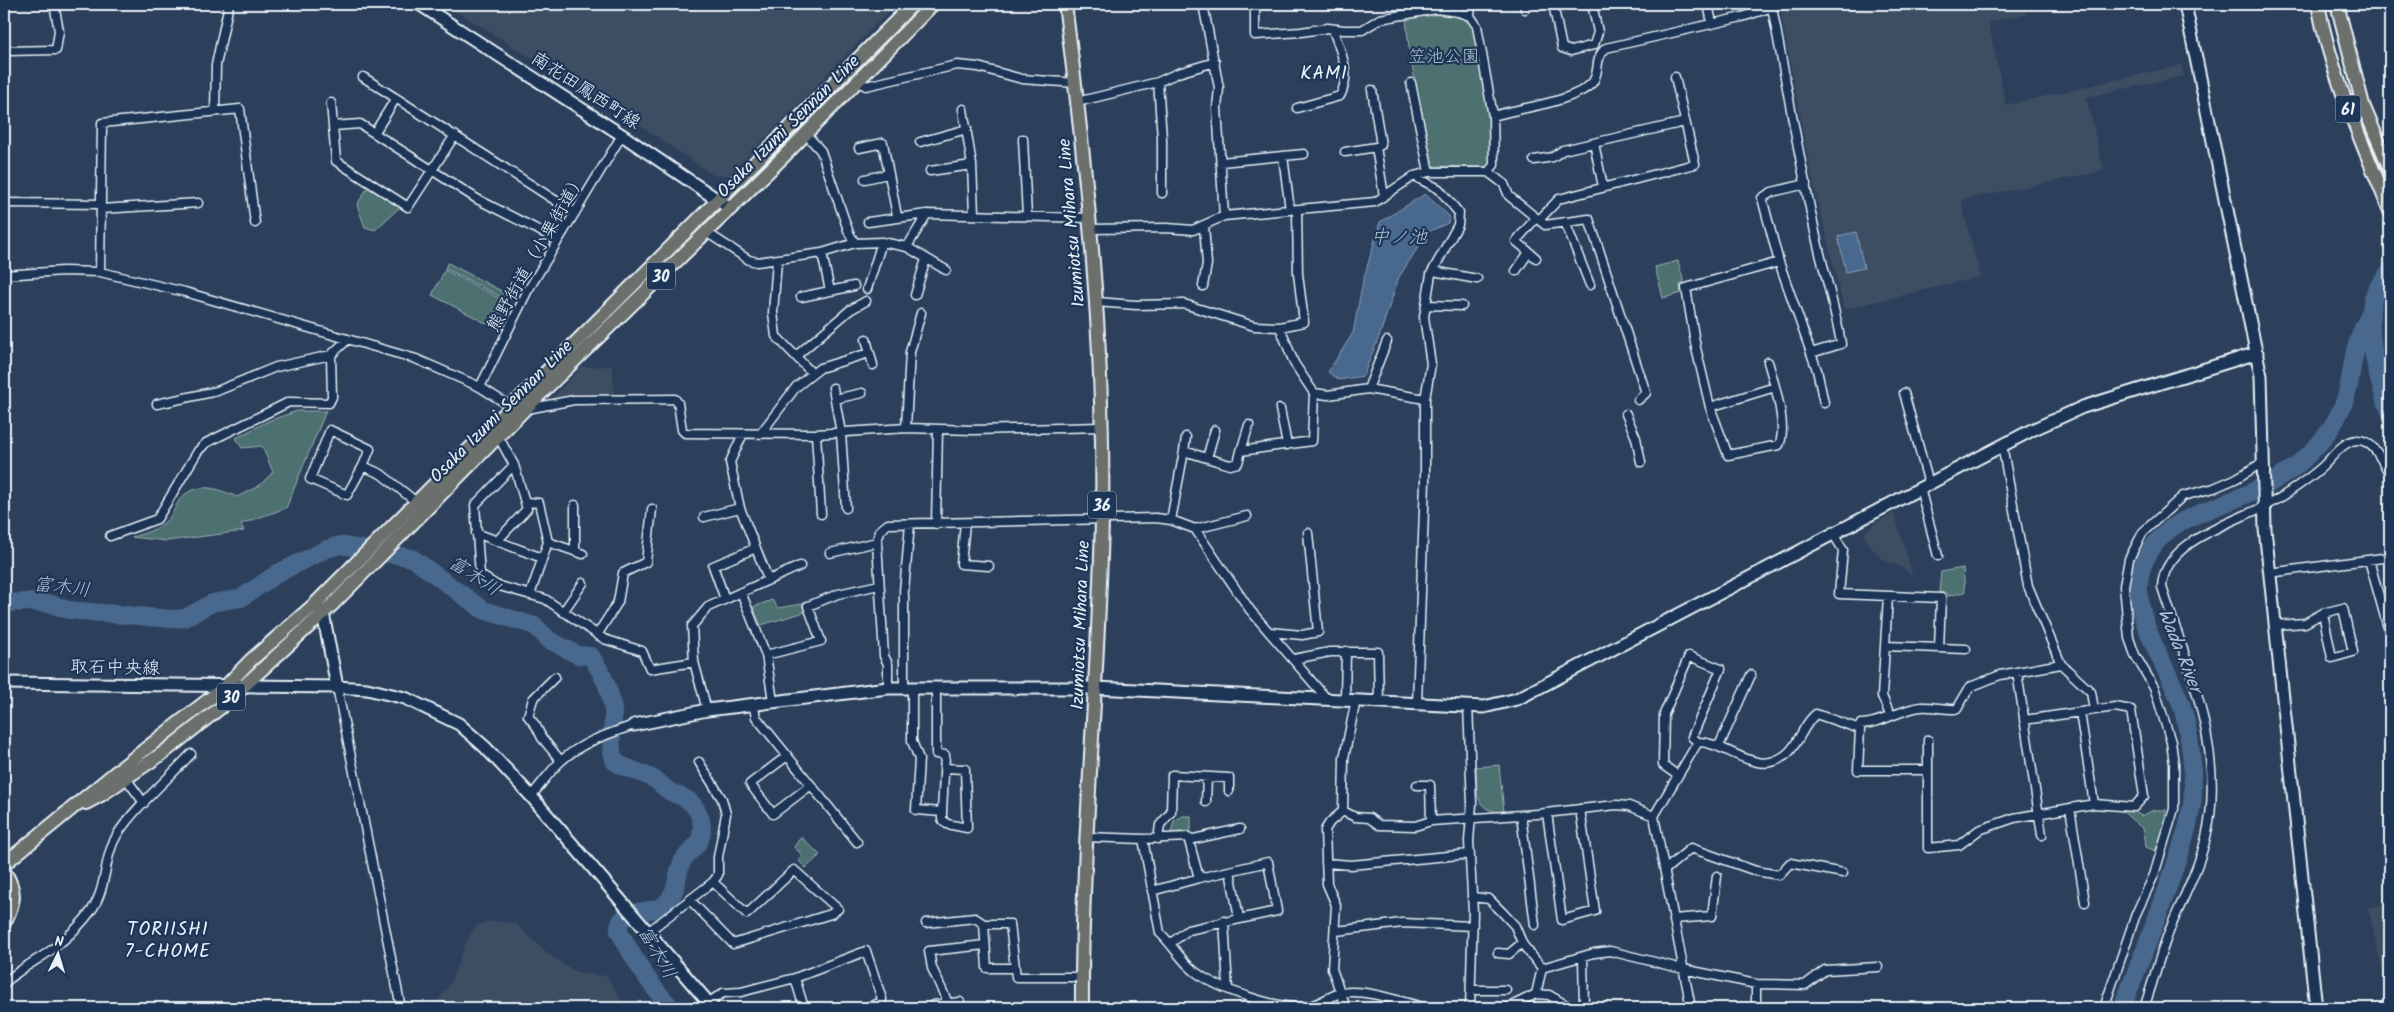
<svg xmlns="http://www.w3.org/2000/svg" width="2394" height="1012" viewBox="0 0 2394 1012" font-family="Kalam,'Klee One',sans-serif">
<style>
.built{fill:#3d4d62}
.green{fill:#4e6f6f;stroke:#9bb0b4}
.water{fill:#48678d;stroke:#889eb8}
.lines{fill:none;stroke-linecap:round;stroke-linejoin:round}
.river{stroke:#48678d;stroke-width:18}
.street-casing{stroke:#e8f1f8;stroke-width:11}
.secondary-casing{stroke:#e8f1f8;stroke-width:15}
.primary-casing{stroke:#e8f1f8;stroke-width:16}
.street{stroke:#1d3557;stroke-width:8}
.secondary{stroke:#1d3557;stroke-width:11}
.primary{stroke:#6c706d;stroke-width:12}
.labels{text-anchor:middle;stroke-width:4.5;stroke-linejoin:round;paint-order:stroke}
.shield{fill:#1d3557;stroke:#abb9c8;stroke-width:1}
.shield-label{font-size:16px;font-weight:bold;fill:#e8f1f8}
.park-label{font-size:18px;fill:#b2c4c8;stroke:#1d3557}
.street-label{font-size:18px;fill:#e8f1f8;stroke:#1d3557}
.neighbourhood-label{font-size:19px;letter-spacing:1px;fill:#e8f1f8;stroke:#1d3557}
.water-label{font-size:19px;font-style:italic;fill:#b0c1d3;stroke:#1d3557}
</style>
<rect width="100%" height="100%" fill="#2c405c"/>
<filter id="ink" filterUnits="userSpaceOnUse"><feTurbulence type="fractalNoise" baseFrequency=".02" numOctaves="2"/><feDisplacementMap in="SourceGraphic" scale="10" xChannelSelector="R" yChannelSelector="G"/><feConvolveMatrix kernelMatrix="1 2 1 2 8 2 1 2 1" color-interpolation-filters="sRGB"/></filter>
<g filter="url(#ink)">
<!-- built -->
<path class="built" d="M445 4H896L729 175H713L647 130Z
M1807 4H2023L2026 14 1988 22 2006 105 2181 65 2184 76 2086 97 2104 171 1961 200 1980 277 1844 309 1810 168 1781 15 1783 10Z
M612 366 615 395 582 396 551 400 581 367Z
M1894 513 1912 573 1911 574 1898 565 1883 560 1868 544 1864 535 1865 531 1873 527V524Z
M2390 902V1004L2368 908Z
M495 921 516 924 552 957 576 972 606 976 627 1008H431L449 986 466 942 476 926 487 922Z"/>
<!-- green -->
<path class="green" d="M1425 15C1446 15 1461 11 1474 29L1489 118 1490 163 1487 167 1433 166 1410 56 1406 19Z
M368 187 400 207 375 230 365 227 357 205Z
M1678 261 1684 283 1680 284 1681 293 1663 298 1655 267Z
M448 263 507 294 505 299 445 268Z
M445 270 512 305 499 330 432 295Z
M297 411H326L286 508 241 524 244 531 167 541 132 537C145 533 158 530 167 520 174 514 176 503 182 497 199 481 219 489 237 497L259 486 273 472 262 446 242 448 236 438 268 421Z
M1963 568 1965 592 1948 596V593L1939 592 1941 572Z
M772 600 778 608 802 604 805 612 761 625 753 607Z
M1499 765 1504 812C1473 812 1477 791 1476 767Z
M2121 810 2134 811 2141 816 2154 810H2166L2162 835 2155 851 2146 847 2144 830Z
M1182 816H1191V831L1171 833 1174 821Z
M801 837 820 855 806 868 798 860 802 855 794 847Z"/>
<!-- water -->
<path class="water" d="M1425 194 1449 216 1448 223 1428 232 1399 277 1380 334 1363 376 1339 380 1328 372 1353 333 1363 281 1380 222Z
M1856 232 1864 268 1846 272 1838 236Z"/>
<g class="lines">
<!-- river -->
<path class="river" d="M2390 271C2385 278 2378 286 2375 293 2363 321 2378 385 2390 411
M4 603 30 602 51 604 68 610 172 619 185 618 212 603 241 598 278 573 327 549 340 545 412 558 483 610 535 626 549 640 578 655 591 656C602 673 611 690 613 711 614 729 608 745 615 762 627 769 641 772 654 779 659 782 663 787 669 791 675 795 683 796 689 801 700 810 705 827 700 839 697 847 690 851 685 857 675 870 680 892 664 905 651 915 618 906 619 931 634 959 649 985 672 1008
M2122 1008C2141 959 2161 911 2177 860 2185 837 2193 813 2193 788 2193 761 2190 736 2183 710 2170 667 2125 612 2143 565 2161 519 2205 513 2245 495 2269 485 2294 471 2311 452 2327 436 2341 415 2347 393 2351 378 2352 362 2356 348 2359 336 2365 324 2370 313"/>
<!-- street casing -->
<g class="street-casing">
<path id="street" d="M1203 4 1219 88 1217 108 1224 216
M1524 4 1525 9
M1553 4 1562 48 1571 51 1594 45
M1592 4 1598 32 1594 45
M1708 4 1712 23
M1772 7C1786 82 1799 157 1815 232 1823 270 1835 305 1841 344L1811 353
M1470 16 1471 4
M4 51 56 50 59 31 54 4
M363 77 575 213
M857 81 866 86 957 65 978 67 1022 79 1076 83
M1158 82 1162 138V193
M1411 83 1429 172
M1372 90 1381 145 1376 147 1384 196
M1077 102 1158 82 1178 73 1215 62
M331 103 336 161 408 207 455 135
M1297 108 1340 96C1352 73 1341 53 1333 30
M963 109 972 165 974 214
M215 110 216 65 229 4
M1493 116C1518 108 1575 102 1592 83 1601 72 1593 60 1606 48L1742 17 1782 4
M333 126 360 124 477 199 558 240
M375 132 396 98
M805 133 821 151 849 233 855 243 882 242 907 247 927 214 1088 218
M1023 139 1027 216
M920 142 967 129
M1594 143 1603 187
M859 148 883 143 897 216
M1345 152 1376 147
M1534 160 1553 157 1563 150 1685 122
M1221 162 1283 156
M930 171 972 165
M1488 172 1504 184 1509 196 1545 225 1589 219 1646 393 1638 400
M1414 176 1439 189 1459 213 1458 225 1431 274 1424 317 1431 364 1425 399V482L1417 703
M865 179 888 174
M1806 184 1772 192 1762 198 1779 262 1817 370 1824 403
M4 203 101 204
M101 209 198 203
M1290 210 1283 156 1304 154
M1539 220 1559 199 1695 164 1675 77
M868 222 927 214
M1565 222 1590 285
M1089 229 1167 228 1193 230 1224 216 1375 202 1414 176 1429 172H1488L1494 165 1493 116 1477 26 1470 16 1458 12 1436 9 1380 19 1362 30H1344L1328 28 1301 32 1255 35V11
M706 232 749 260 757 262 822 253 855 243
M907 247 946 270
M822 253 830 291
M1536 258 1516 241 1536 218
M777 261 773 313 776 336 809 370
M1433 271 1477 279
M1516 271 1529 252
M100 272 102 123 240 109 255 223
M4 275 63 271 100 272 185 292 416 359 480 387 510 406 515 407
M1203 286 1207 264 1204 226
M867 289 882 242
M915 295 926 259
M801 297 854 286
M1096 302 1136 305 1184 304 1254 326 1280 327 1304 322 1298 274 1297 210
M1426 305 1462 306
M1280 327 1294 363 1314 393 1328 395 1368 389 1425 399
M866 339 873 365
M796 356 850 310 866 301
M1768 362C1774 382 1788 427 1779 445L1728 455 1710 407 1696 348 1686 288 1779 262
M480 387 527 292 622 135
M833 388 841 433 846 508
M1368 389 1387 341
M1904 393 1929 484
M835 399 862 393
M157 404 217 391 276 367 331 355 348 339
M1710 407 1775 387
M527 409 574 400 675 399 678 403 682 430 685 433 816 434 906 428 973 430 1102 427
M1280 409 1287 445
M1626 414 1636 438 1641 462
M906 428 910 352 921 313
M761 433 796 387 820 368 869 353
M497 434 514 465 527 509 497 541
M743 434 730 462 740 508 768 579
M816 434 821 514
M2002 445 2028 586 2061 664 2091 692 2094 710
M1184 451 1186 437
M1241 451 1249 425
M1207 458 1215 430
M514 465 475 505 480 575 496 585 545 599 604 639 642 651 650 669 694 662
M363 466 370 449 330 430 310 479 347 495 363 466 381 474 415 501
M1920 488 1938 556
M526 502 539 503 548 542 530 595
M704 517 740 508
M1171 520 1184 451 1230 465 1238 463 1241 451 1312 441 1314 393
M965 523 961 564 989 566
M936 524 938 429
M1195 529 1247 516
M1832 532 1843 550 1839 594 1941 598 1939 648 1966 649
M476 533 542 558
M110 536 157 519 198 451 206 443 289 402 329 403 332 397 331 355
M548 542 583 554
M575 551V505
M830 553 877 542
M2369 560 2390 635
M2269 573 2390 557
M904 591 910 524
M741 592 766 655 773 701
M904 595V688
M1888 596 1882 696 1890 715
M725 599 713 566 756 548
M563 612 583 583
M2275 625 2305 623 2323 613 2343 608 2353 652 2332 658 2323 613
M1270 632 1302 635 1318 632 1308 533
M597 635 618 602 623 573 646 562 652 509
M1886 646 1939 648
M766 655 821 641 808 606 838 594 879 585
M1294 659 1330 652H1378L1379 701
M2017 672 2042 835
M555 677 533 699 528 716 536 726 542 738 561 761
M337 687 401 1008
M888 688V664L884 656 877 542 879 531 888 524 1156 518 1171 520 1195 529 1250 610 1327 699
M912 688V741L919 759 916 810 942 812V819L947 824 967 828 965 769 944 768
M936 688V754L945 755 942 812
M1345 699 1346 651
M753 704 756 717 857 842
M1468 705 1472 804 1469 841 1473 912 1470 1008
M707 710 694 662 692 626 708 607 800 566
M2080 712 2094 804
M1860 729 1858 770H1928
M1928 740V848L1959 845 1979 830 2014 818 2094 804 2134 807 2144 796 2131 710 2115 707 2024 720
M1719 746 1751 675
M787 756 750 784 773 814 811 785
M1677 775 1663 765 1664 714 1689 656 1721 669 1692 737 1698 742
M125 777 144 803
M1417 785H1430L1431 821
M531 796C541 785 550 771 561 761 582 742 608 734 634 725
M1206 802 1207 777
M2070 808 2085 902
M1343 811 1355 817 1369 818 1379 825 1415 826 1431 821 1537 814 1616 805 1629 806 1654 816
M1547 813 1562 920 1595 911 1580 809
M1521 815 1535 925
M1086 837 1143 839 1160 933C1172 944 1180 959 1192 969 1213 988 1279 1010 1306 1007 1319 1005 1330 995 1342 993 1365 988 1404 1003 1427 1008
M1143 839 1188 837 1199 878
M1158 839 1160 825 1171 812 1172 775 1229 778V791
M1189 840 1240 829
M1326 863 1351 865 1470 854
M1666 869 1691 848 1756 871 1779 875 1790 863 1843 873
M1230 871 1239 918
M1152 891 1199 878 1268 862 1277 911 1188 930 1171 943
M1472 897 1489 899 1503 913 1515 926 1523 945 1542 968
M690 900 733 944 831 914 838 909 794 870 747 914 713 882
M1673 919 1712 916 1717 876
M1224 921 1228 989
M926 923 975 918 984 924H1010L1016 977H1082
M984 924 987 968H1015
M649 931 713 882 718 875V857L726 814 722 799 699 762
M1336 931 1402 923 1473 926
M1498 953 1509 954 1522 943
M1583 957 1584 1008
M795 978 804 1008
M4 984C20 967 42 959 59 944 70 935 83 922 91 911 108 887 103 858 117 835 133 809 169 778 191 754
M1472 990H1506
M1536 994 1549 995 1571 1008
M709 1002 723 993 741 992 795 978 866 951 882 999 880 1003 864 1008
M948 1003 932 968 929 951 985 945
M934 1008 933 1005 960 1002V1008
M1346 1008 1332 969 1336 905 1327 884 1325 830 1330 822 1343 811 1344 758 1356 700
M1507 1008 1536 994 1542 968 1594 953 1610 951 1683 969 1756 984 1805 985 1825 970 1878 967
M1691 1008 1654 816 1698 742C1728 742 1759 781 1789 752 1800 741 1804 723 1816 714L1860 729 1861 724C1881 724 1900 709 1921 707 1933 706 1945 710 1957 709L1970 687 2000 675 2061 664
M1756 1008V984
M2104 1008 2136 914 2154 875 2174 809V764L2171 742 2154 687 2135 655 2129 638 2124 586 2129 559 2143 532 2183 496 2214 488 2235 479 2264 462
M2144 1008C2154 980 2161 949 2173 922 2185 894 2199 868 2206 837 2227 753 2187 666 2162 587 2164 536 2245 521 2283 496 2296 487 2310 478 2322 467 2332 458 2343 440 2358 440 2374 440 2383 463 2390 475"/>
</g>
<!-- secondary casing -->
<g class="secondary-casing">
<path id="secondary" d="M419 4 622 135 731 209
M2185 4 2261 376 2265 529 2316 1008
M319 609 323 613 337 687
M4 683 337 687 367 689 405 698 459 724 485 747 531 796 713 1008
M634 725 707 710 888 688H1096L1484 707 1517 699 2032 430 2083 407 2257 353"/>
</g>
<!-- primary casing -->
<g class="primary-casing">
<path id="primary" d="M1065 4C1087 174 1105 346 1102 518 1099 682 1081 845 1082 1008
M2318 4C2331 76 2363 144 2390 211
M2337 4 2363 105 2390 169
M86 803 101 795 163 753 220 708 334 603 525 409 783 157 933 4
M4 864 120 769 226 686 251 660 315 604 913 4
M4 871C17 892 15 902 4 923"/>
</g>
<!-- street -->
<use href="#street" class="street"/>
<!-- secondary -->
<use href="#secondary" class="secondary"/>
<!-- primary -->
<use href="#primary" class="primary"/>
</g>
</g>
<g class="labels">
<!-- shield labels -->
<g class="shield">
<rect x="2335.5" y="95.5" width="25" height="27" rx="4"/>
<rect x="647" y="262.5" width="28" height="27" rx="4"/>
<rect x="1088" y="491.5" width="28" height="27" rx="4"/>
<rect x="217" y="683.5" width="28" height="27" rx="4"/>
</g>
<g class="shield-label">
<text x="2348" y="115">61</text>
<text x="661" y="282">30</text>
<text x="1102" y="511">36</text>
<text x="231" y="703">30</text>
</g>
<!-- park labels -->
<g class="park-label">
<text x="1444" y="62">笠池公園</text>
</g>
<!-- street labels -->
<g class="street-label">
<text transform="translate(586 90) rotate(33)" y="6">南花田鳳西町線</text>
<text transform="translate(788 126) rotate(-45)" y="6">Osaka Izumi Sennan Line</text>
<text transform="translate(1071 223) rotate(-95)" y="6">Izumiotsu Mihara Line</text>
<text transform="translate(536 252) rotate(-60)" y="6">熊野街道（小栗街道）</text>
<text transform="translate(501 411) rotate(-45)" y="6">Osaka Izumi Sennan Line</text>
<text transform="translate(1080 625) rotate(-88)" y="6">Izumiotsu Mihara Line</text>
<text transform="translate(115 667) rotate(1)" y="6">取石中央線</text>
</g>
<!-- neighbourhood labels -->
<g class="neighbourhood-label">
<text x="1324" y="79">KAMI</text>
<text x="168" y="935">TORIISHI<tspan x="168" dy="22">7-CHOME</tspan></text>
</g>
<!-- water labels -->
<g class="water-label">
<text x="1399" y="243">中ノ池</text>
<text transform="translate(475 575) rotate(33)" y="7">富木川</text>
<text transform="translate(62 586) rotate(7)" y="7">富木川</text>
<text transform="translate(2181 650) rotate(68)" y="7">Wada River</text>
<text transform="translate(658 952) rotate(60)" y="7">富木川</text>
</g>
</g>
<!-- margin -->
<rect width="2394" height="1012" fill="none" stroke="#1d3557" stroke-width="20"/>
<rect x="10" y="10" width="2374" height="992" fill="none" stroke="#e8f1f8" stroke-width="2" filter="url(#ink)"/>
<!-- north arrow -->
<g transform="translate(58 954) rotate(5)" stroke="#1d3557" stroke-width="4" paint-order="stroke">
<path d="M0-4L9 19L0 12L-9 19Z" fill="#e8f1f8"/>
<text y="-8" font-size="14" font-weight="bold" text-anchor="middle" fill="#e8f1f8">N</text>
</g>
</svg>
